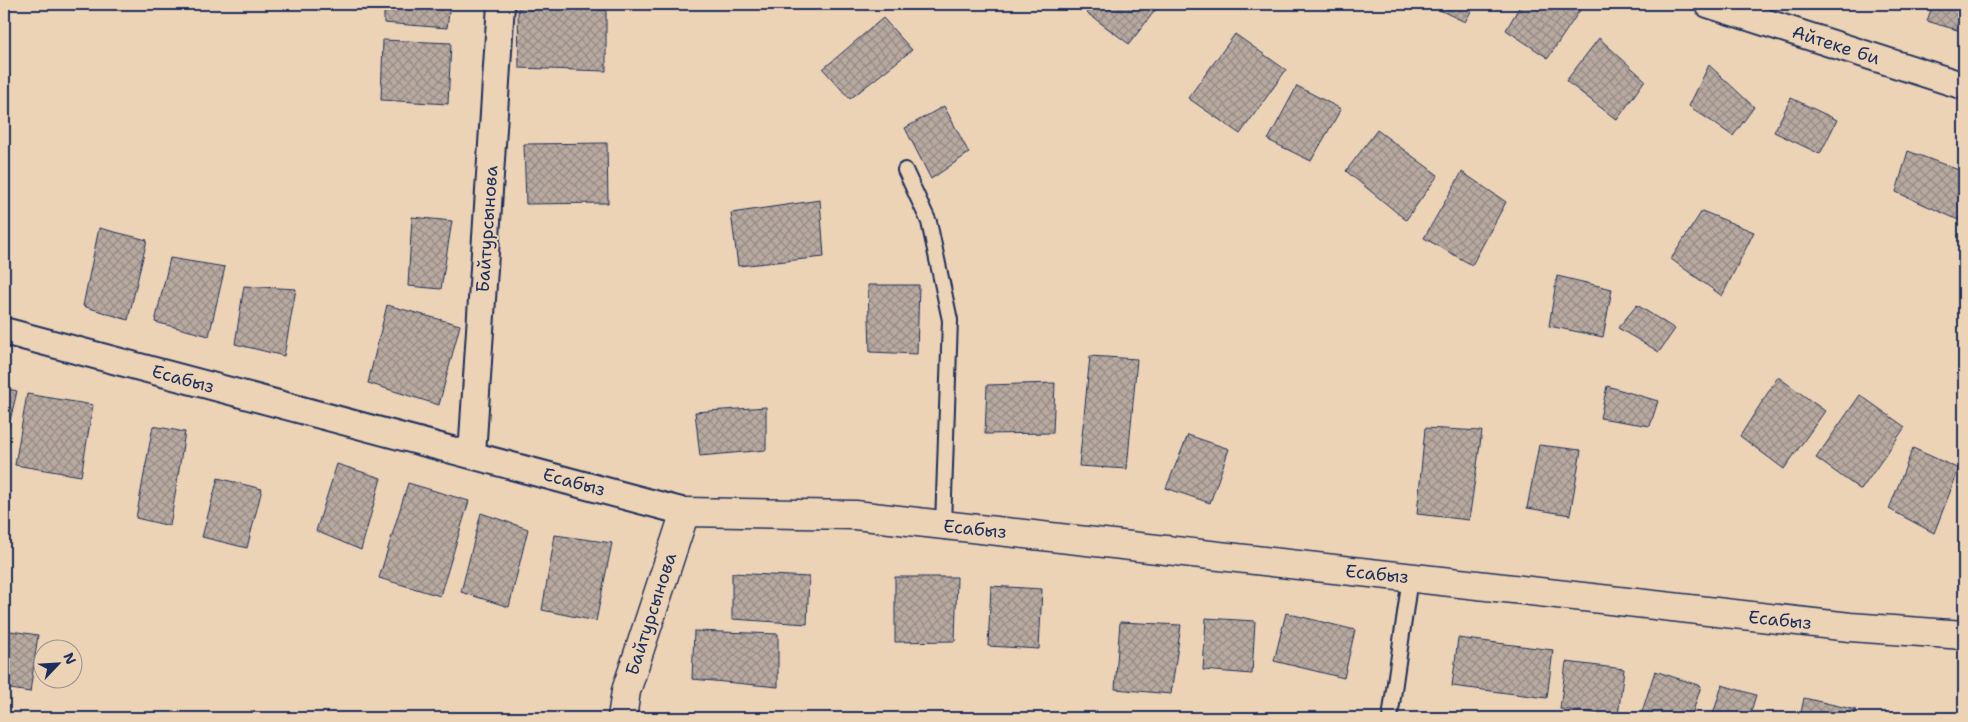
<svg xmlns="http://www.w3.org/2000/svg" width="1968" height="722" viewBox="0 0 1968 722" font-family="'Shantell Sans',sans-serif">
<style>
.building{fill:url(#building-cross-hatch);stroke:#1b2f5e}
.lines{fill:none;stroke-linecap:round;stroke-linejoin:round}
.service-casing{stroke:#1b2f5e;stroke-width:18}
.minor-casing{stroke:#1b2f5e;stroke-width:30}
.secondary-casing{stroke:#1b2f5e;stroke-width:31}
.service{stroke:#edd3b5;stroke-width:14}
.minor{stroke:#edd3b5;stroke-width:26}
.secondary{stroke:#edd3b5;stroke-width:28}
.labels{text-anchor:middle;stroke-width:4;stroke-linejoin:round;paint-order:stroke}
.street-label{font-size:18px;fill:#1b2f5e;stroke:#edd3b5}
</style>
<defs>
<pattern id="building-cross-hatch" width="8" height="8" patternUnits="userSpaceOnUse" patternTransform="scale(1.25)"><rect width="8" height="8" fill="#b9aaa0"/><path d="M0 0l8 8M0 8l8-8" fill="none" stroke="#968b86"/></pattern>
</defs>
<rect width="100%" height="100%" fill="#edd3b5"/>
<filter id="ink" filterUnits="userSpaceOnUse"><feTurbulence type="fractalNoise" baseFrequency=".02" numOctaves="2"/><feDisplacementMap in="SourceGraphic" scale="10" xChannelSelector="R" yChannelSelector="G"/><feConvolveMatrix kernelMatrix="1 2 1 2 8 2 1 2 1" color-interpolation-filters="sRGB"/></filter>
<g filter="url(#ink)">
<!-- building -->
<path class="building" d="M384 4H450L447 28 384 23Z
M1093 4H1160L1129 44 1087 13Z
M1427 4H1475L1465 22Z
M1521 4H1577L1582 7 1548 58 1506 30Z
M1933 4H1964V32L1927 21Z
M518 7 606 10V71L519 68Z
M883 18 912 50 850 99 823 69Z
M1235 34 1286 70 1240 134 1188 98Z
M1599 38 1645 80 1617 120 1566 81Z
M383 40 451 43 448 104 381 100Z
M1709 65 1754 107 1733 136 1689 106Z
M1297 86 1341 109 1311 161 1268 140Z
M1791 98 1837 120 1820 154 1774 132Z
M944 106 969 153 931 179 905 128Z
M1377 130 1438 175 1406 220 1346 171Z
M607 143 608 203 526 204 524 144Z
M1908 151 1964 172V217L1963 222 1896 192Z
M1462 172 1506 202 1472 265 1424 238Z
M820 200 824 257 738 266 731 213Z
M1702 211 1754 232 1722 296 1671 259Z
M412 217 452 221 441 289 408 286Z
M99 228 147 240 128 320 83 306Z
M170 258 225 267 209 336 155 322Z
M1557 276 1612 289 1603 337 1549 326Z
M868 285H919L917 354 870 352Z
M244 286 296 289 284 356 235 344Z
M387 305 460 325 439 405 368 383Z
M1637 305 1675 329 1659 352 1618 328Z
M1090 356 1137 359 1127 469 1079 466Z
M1778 377 1825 411 1784 469 1740 436Z
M1055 383 1053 433 985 434 987 385Z
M1607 386 1658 401 1650 426 1600 418Z
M4 388 17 391 4 447Z
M27 394 93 405 81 476 15 465Z
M1860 395 1905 427 1861 490 1816 458Z
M766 407V450L700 456 695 412Z
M153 426 185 432 170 526 136 518Z
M1425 428 1482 431 1469 520 1417 514Z
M1188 435 1229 449 1210 503 1166 488Z
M1539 445 1581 450 1570 515 1527 508Z
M1913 448 1959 469 1934 533 1889 509Z
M337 464 381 478 361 550 316 531Z
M218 478 262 489 247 548 202 537Z
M408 483 469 501 440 596 379 578Z
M481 513 528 529 509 607 461 592Z
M555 535 612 543 596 621 542 610Z
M732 573 809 577 807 624 732 619Z
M895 577H957L955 641 895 642Z
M991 586 1042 589 1039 649 988 646Z
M1286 613 1355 630 1344 678 1274 661Z
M1206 618 1255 621 1252 674 1203 670Z
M1120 622 1181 625 1171 694 1115 689Z
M4 630 38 635 30 692 4 688Z
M694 631 778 634V687L692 679Z
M1458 638 1553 650 1547 698 1452 686Z
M1566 662 1624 669 1618 716 1560 709Z
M1655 671 1701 686 1691 718H1640Z
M1722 685 1756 695 1749 718H1712Z
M1804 698 1856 710 1854 718H1800Z"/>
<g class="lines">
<!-- service casing -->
<g class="service-casing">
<path id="service" d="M905 170 929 222 950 320 943 525
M1390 718 1410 578"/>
</g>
<!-- minor casing -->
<g class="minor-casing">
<path id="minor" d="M1708 4 1964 86
M4 331 685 512
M472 455 501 4"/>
</g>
<!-- secondary casing -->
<g class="secondary-casing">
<path id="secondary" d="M622 718 626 691 685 512 855 515 1850 627 1964 635"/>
</g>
<!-- service -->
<use href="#service" class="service"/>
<!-- minor -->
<use href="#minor" class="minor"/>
<!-- secondary -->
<use href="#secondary" class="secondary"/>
</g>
</g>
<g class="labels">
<!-- street labels -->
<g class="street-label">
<text transform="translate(1836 45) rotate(18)" y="6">Айтеке би</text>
<text transform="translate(487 229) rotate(-86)" y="6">Байтурсынова</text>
<text transform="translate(183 379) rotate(15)" y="6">Есабыз</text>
<text transform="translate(574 482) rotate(15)" y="6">Есабыз</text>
<text transform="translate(975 529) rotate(6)" y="6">Есабыз</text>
<text transform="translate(1377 574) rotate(6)" y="6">Есабыз</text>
<text transform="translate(651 614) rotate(-72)" y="6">Байтурсынова</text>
<text transform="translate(1780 620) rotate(6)" y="6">Есабыз</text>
</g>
</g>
<!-- margin -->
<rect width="1968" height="722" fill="none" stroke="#edd3b5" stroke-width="20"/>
<rect x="10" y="10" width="1948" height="702" fill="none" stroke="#1b2f5e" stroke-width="2" filter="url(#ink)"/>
<!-- north arrow -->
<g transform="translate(58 664) rotate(65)"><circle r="24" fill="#edd3b5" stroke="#999192"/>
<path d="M0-4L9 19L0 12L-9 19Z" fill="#1b2f5e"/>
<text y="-8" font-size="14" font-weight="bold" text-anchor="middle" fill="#1b2f5e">N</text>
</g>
</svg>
